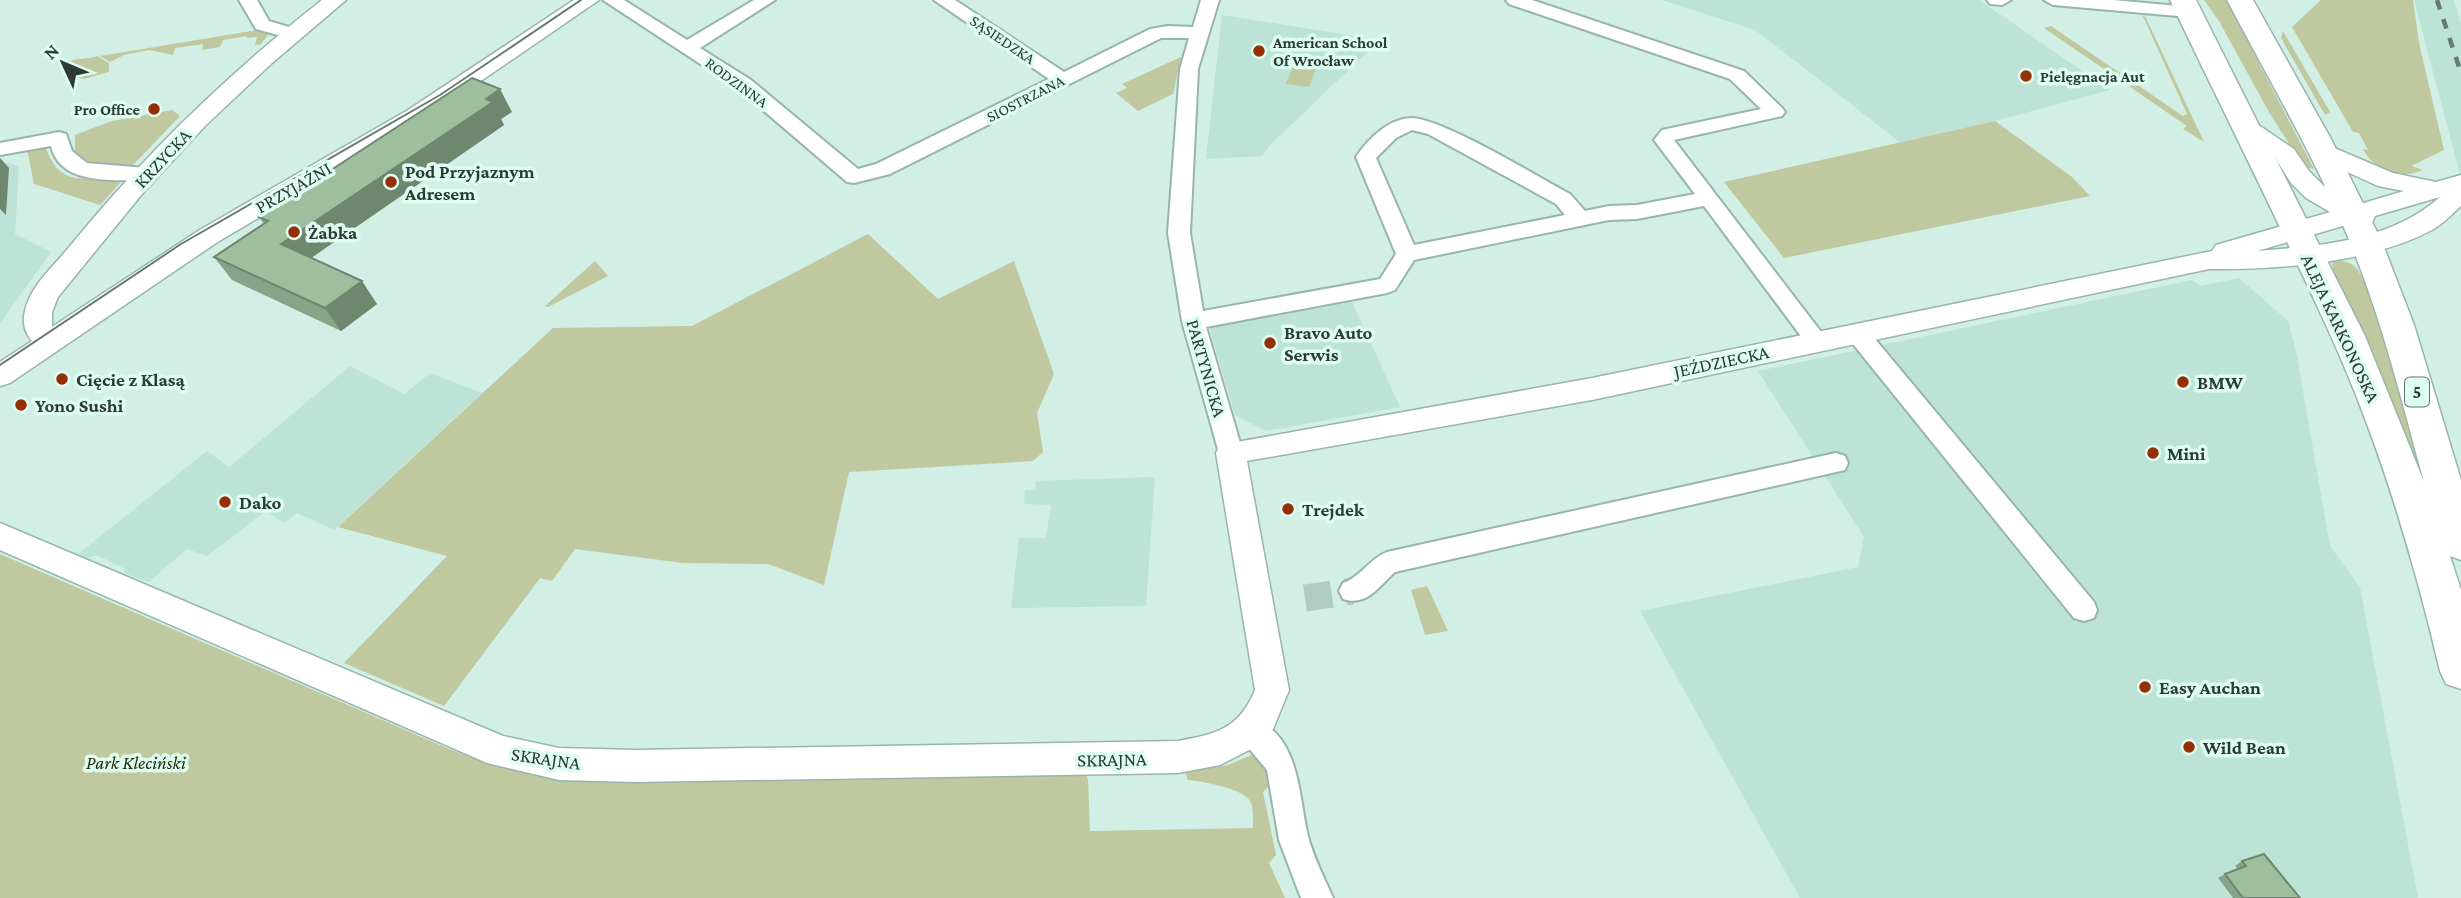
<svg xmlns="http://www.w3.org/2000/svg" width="2461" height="898" viewBox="0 0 2461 898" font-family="'Crimson Pro',serif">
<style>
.built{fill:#bde3d6}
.green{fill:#bfc89e}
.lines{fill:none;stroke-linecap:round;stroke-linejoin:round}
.minor-tunnel{stroke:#b0cbc1;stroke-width:27;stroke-dasharray:27 14;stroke-linecap:butt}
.minor-casing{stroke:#98b5ab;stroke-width:4}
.tertiary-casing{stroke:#98b5ab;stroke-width:3}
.primary-casing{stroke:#98b5ab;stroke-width:3}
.minor{fill:#fff;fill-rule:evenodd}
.tertiary{fill:#fff;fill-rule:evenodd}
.primary{fill:#fff;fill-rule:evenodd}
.tram{stroke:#687a74;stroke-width:2}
.rail{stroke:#687a74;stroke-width:4.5;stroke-dasharray:10 10;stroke-linecap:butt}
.wall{fill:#88a488}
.shaded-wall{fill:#6f866f}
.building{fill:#9ebf9e;stroke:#6f866f;stroke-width:2}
.poi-dot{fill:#952f06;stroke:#defdf1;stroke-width:2.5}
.labels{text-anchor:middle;stroke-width:7;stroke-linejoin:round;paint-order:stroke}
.far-street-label{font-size:16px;fill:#2e3a36;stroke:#defdf1}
.far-poi-label{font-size:16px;font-weight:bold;fill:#2e3a36;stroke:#defdf1;text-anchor:start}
.shield{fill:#defdf1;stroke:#63746e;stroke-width:2}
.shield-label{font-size:18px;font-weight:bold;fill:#2e3a36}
.street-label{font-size:19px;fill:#2e3a36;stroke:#defdf1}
.poi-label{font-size:19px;font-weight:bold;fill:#2e3a36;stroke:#defdf1;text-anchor:start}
.park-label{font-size:19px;font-style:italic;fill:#272d0a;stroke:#defdf1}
</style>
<rect width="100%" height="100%" fill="#d1efe4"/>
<!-- built -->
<path class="built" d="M1662 0H1979L2110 90 1995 121 1900 142 1755 30Z
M2414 0H2454L2461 23V178Z
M1222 15 1380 40 1269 146 1262 156 1206 159Z
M0 161 19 166 15 234 51 252 0 323Z
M2239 278 2288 321 2296 351 2330 546 2360 587 2418 898H1800L1640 611 1858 567 1864 537 1758 371 2192 280 2201 286Z
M1352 302 1400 407 1266 431 1235 415 1209 327Z
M350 366 404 394 430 373 482 393 334 530 297 513 284 523 266 511 207 556 187 549 149 582 124 573 125 569 97 555 88 558 78 554 207 451 229 467Z
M1155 477 1146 606 1011 608 1019 538H1046L1051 505 1024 504 1025 490H1035L1036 481Z"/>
<!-- green -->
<path class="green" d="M2204 0H2226L2314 169 2304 167 2270 114 2219 21Z
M2321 0H2413L2419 43 2444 150 2411 166 2423 170C2400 180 2374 170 2363 149L2368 150 2359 133 2353 132 2292 27Z
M2142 14 2146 18 2204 142 2183 129 2187 126 2044 28 2051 26 2183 116 2187 114Z
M258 30 269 34 260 45H255L257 37 247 38V36L223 40 220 47 202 50 203 44 175 48 173 55 149 50 124 55 110 62 100 56Z
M2283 31 2330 112 2325 115 2281 38Z
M97 56 109 63V72L84 79 73 76 68 62C80 57 86 60 97 56Z
M1181 57 1173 94 1138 111 1116 93 1127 88 1122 84Z
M1297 57 1319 61 1309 87 1286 84Z
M172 110 180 116 134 164C117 171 87 166 75 152V135L112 121Z
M1995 121 2072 177 2090 196 1784 258 1724 182Z
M40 146 46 148C60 187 82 177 118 180L120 183 100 205 34 184 27 148Z
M868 234 938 299 1014 261 1054 374 1037 413 1043 452 1033 461 849 472 824 585 768 564 683 563 575 549 552 581 540 578 444 706 344 663 447 556 338 527 553 328 692 326Z
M595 261 608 276 548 307 545 306Z
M2332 261C2341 260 2351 261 2357 269 2374 291 2417 442 2420 474L2333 272Z
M0 554 449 749 488 764 533 773H1086L1088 780 1090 831 1253 828C1253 821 1254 807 1250 801 1244 789 1202 781 1188 780L1185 772 1228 765 1254 754 1267 760 1272 783 1263 792 1276 855 1269 863 1285 898H0Z
M1427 586 1448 631 1425 635 1411 590Z"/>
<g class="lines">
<!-- minor-tunnel -->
<path class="minor-tunnel" d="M1305 598 1352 591"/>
<!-- minor casing -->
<g class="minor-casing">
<path id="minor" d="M239 0H257L269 21 299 30 302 34 293 39 256 29Z
M603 0H624L687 40 754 0H775L700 48 751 80 858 169 876 164 1049 79 934 0H955L1064 72 1150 29 1168 26 1193 27 1201 0H1219L1198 69 1190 233 1203 311 1380 279 1396 254 1356 157C1368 139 1388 119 1411 118 1442 118 1538 177 1570 194L1585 211 1609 206 1637 205 1695 194 1654 140 1662 130 1761 109 1730 79 1509 4 1506 0H1532L1744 71 1782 108 1785 112 1782 116 1674 140 1828 341 1825 347 1817 349 1809 347 1704 206 1637 219 1609 220 1414 260 1395 290 1387 293 1206 327 1243 453 1240 460 1231 462 1222 460 1219 453 1182 321 1168 233 1180 69 1189 38H1161L890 174 854 183 847 182 737 88ZM1412 130 1428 134 1556 204 1565 215 1414 245 1376 158 1396 138Z
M1987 0H2011L2002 5 1990 4Z
M2044 0H2113L2189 7 2198 12 2189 17 2053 5Z
M59 132 66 134 72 151 87 163 146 168 153 169 156 174 153 179 146 180C115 180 60 186 51 146L0 155V143Z
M1857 325 1865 327 2094 602 2097 610 2094 618 2084 621 2074 618 1849 339 1846 333 1849 327Z
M1836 453 1845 456 1848 463 1845 470 1395 572C1379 586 1367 607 1343 599L1339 591 1343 583C1361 577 1369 559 1387 552Z
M1251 717C1299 735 1298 790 1307 832 1312 855 1324 877 1333 898H1301L1279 840 1267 770 1241 739 1237 730 1241 721Z"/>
</g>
<!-- tertiary casing -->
<g class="tertiary-casing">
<path id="tertiary" d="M322 0H346L272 63 205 126 142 194 58 297 52 312V327L198 231 408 110 574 0H599L424 120 216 243 10 383 0 386V362L32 341C25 333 22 322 25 311 30 286 55 265 70 246 145 154 229 73 322 0Z
M2246 120 2254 122 2294 149 2309 171 2324 186 2357 205 2404 191 2378 186 2314 157 2311 152 2314 147 2323 144 2332 147 2393 173 2436 182 2461 175V206C2452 214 2443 224 2432 230 2369 263 2278 270 2209 269L1592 400 1247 461 1289 690 1273 729 1255 747 1220 765 1178 773 636 782 559 780 487 763 0 550V523L503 736 559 748 636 750 1178 741C1216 734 1239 729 1255 690L1216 453 1220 445 1592 378 2212 251 2216 245 2330 212 2306 198 2291 183 2276 159 2238 132 2234 127 2238 122ZM2440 197C2391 241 2319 246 2257 251L2353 223 2363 225 2372 223 2375 216Z"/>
</g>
<!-- primary casing -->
<g class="primary-casing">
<path id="primary" d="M2170 0H2196L2365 336 2424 482C2402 402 2382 320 2350 242 2316 159 2269 80 2227 0H2253L2331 139 2382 242 2414 325 2461 480V560L2450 556 2461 590V689L2446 684 2440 671C2413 556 2379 442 2330 334 2279 222 2223 111 2170 0Z"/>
</g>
<!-- minor -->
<use href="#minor" class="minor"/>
<!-- tertiary -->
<use href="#tertiary" class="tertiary"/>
<!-- primary -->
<use href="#primary" class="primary"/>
<!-- tram -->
<path class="tram" d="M0 365 181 244 440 95 581 0"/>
<!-- rail -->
<path class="rail" d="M2437 0 2461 73"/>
</g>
<!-- wall -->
<path class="wall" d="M512 112 501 119 504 125 311 258 377 304 341 331 232 280 214 257 264 224 259 217Z
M2242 861 2300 898H2233L2218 878 2225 874 2238 869 2235 866Z"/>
<!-- shaded-wall -->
<path class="shaded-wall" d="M500 89 512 112 501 119 504 125 298 267 281 244Z
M0 158 9 168 6 215 0 209Z
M362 281 377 304 341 331 325 308Z"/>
<!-- building -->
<path class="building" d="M472 78 500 89 486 99 493 102 281 244 362 281 325 308 214 257 268 221 259 217Z
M2264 854 2300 898H2243L2225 874 2246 866 2242 861Z"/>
<!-- markers -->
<g class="poi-dot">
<circle cx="1259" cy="51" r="7"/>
<circle cx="2026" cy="76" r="7"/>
<circle cx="154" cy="109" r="7"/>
<circle cx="391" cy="182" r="7"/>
<circle cx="294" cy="232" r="7"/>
<circle cx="1270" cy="343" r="7"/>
<circle cx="62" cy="379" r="7"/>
<circle cx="2183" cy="382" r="7"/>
<circle cx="21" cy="405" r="7"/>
<circle cx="2153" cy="453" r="7"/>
<circle cx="225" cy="502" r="7"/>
<circle cx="1288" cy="509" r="7"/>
<circle cx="2145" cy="687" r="7"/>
<circle cx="2189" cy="747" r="7"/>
</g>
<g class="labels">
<!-- far-street labels -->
<g class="far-street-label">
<text transform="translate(1003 39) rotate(34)" y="6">SĄSIEDZKA</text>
<text transform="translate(737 82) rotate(36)" y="6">RODZINNA</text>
<text transform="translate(1025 98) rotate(-27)" y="6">SIOSTRZANA</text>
</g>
<!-- far-poi labels -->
<g class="far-poi-label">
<text x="1273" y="48">American School<tspan x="1273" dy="18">Of Wrocław</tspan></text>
<text x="2040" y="82">Pielęgnacja Aut</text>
<text x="140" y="115" text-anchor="end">Pro Office</text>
</g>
<!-- shield labels -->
<rect class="shield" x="2405" y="377.5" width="24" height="29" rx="5"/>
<g class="shield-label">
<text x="2417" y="398">5</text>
</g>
<!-- street labels -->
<g class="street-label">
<text transform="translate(162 158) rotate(-47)" y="7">KRZYCKA</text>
<text transform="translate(293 187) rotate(-30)" y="7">PRZYJAŹNI</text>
<text transform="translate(2341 328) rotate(65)" y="7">ALEJA KARKONOSKA</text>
<text transform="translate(1721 361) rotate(-12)" y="7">JEŹDZIECKA</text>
<text transform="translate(1207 368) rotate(74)" y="7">PARTYNICKA</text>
<text transform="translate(546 758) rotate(8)" y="7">SKRAJNA</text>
<text transform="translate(1112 759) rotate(-1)" y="7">SKRAJNA</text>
</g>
<!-- poi labels -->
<g class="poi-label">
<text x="405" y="178">Pod Przyjaznym<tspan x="405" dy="22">Adresem</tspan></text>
<text x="308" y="239">Żabka</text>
<text x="1284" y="339">Bravo Auto<tspan x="1284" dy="22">Serwis</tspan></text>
<text x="76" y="386">Cięcie z Klasą</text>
<text x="2197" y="389">BMW</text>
<text x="35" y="412">Yono Sushi</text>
<text x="2167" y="460">Mini</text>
<text x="239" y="509">Dako</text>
<text x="1302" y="516">Trejdek</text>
<text x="2159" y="694">Easy Auchan</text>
<text x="2203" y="754">Wild Bean</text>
</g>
<!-- park labels -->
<g class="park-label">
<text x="136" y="769">Park Kleciński</text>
</g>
</g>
<!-- north arrow -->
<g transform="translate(63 63) rotate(314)" stroke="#defdf1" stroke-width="5" paint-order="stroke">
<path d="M0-5L12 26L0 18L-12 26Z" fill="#2e3a36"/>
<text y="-10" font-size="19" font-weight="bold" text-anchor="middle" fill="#2e3a36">N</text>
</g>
</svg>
